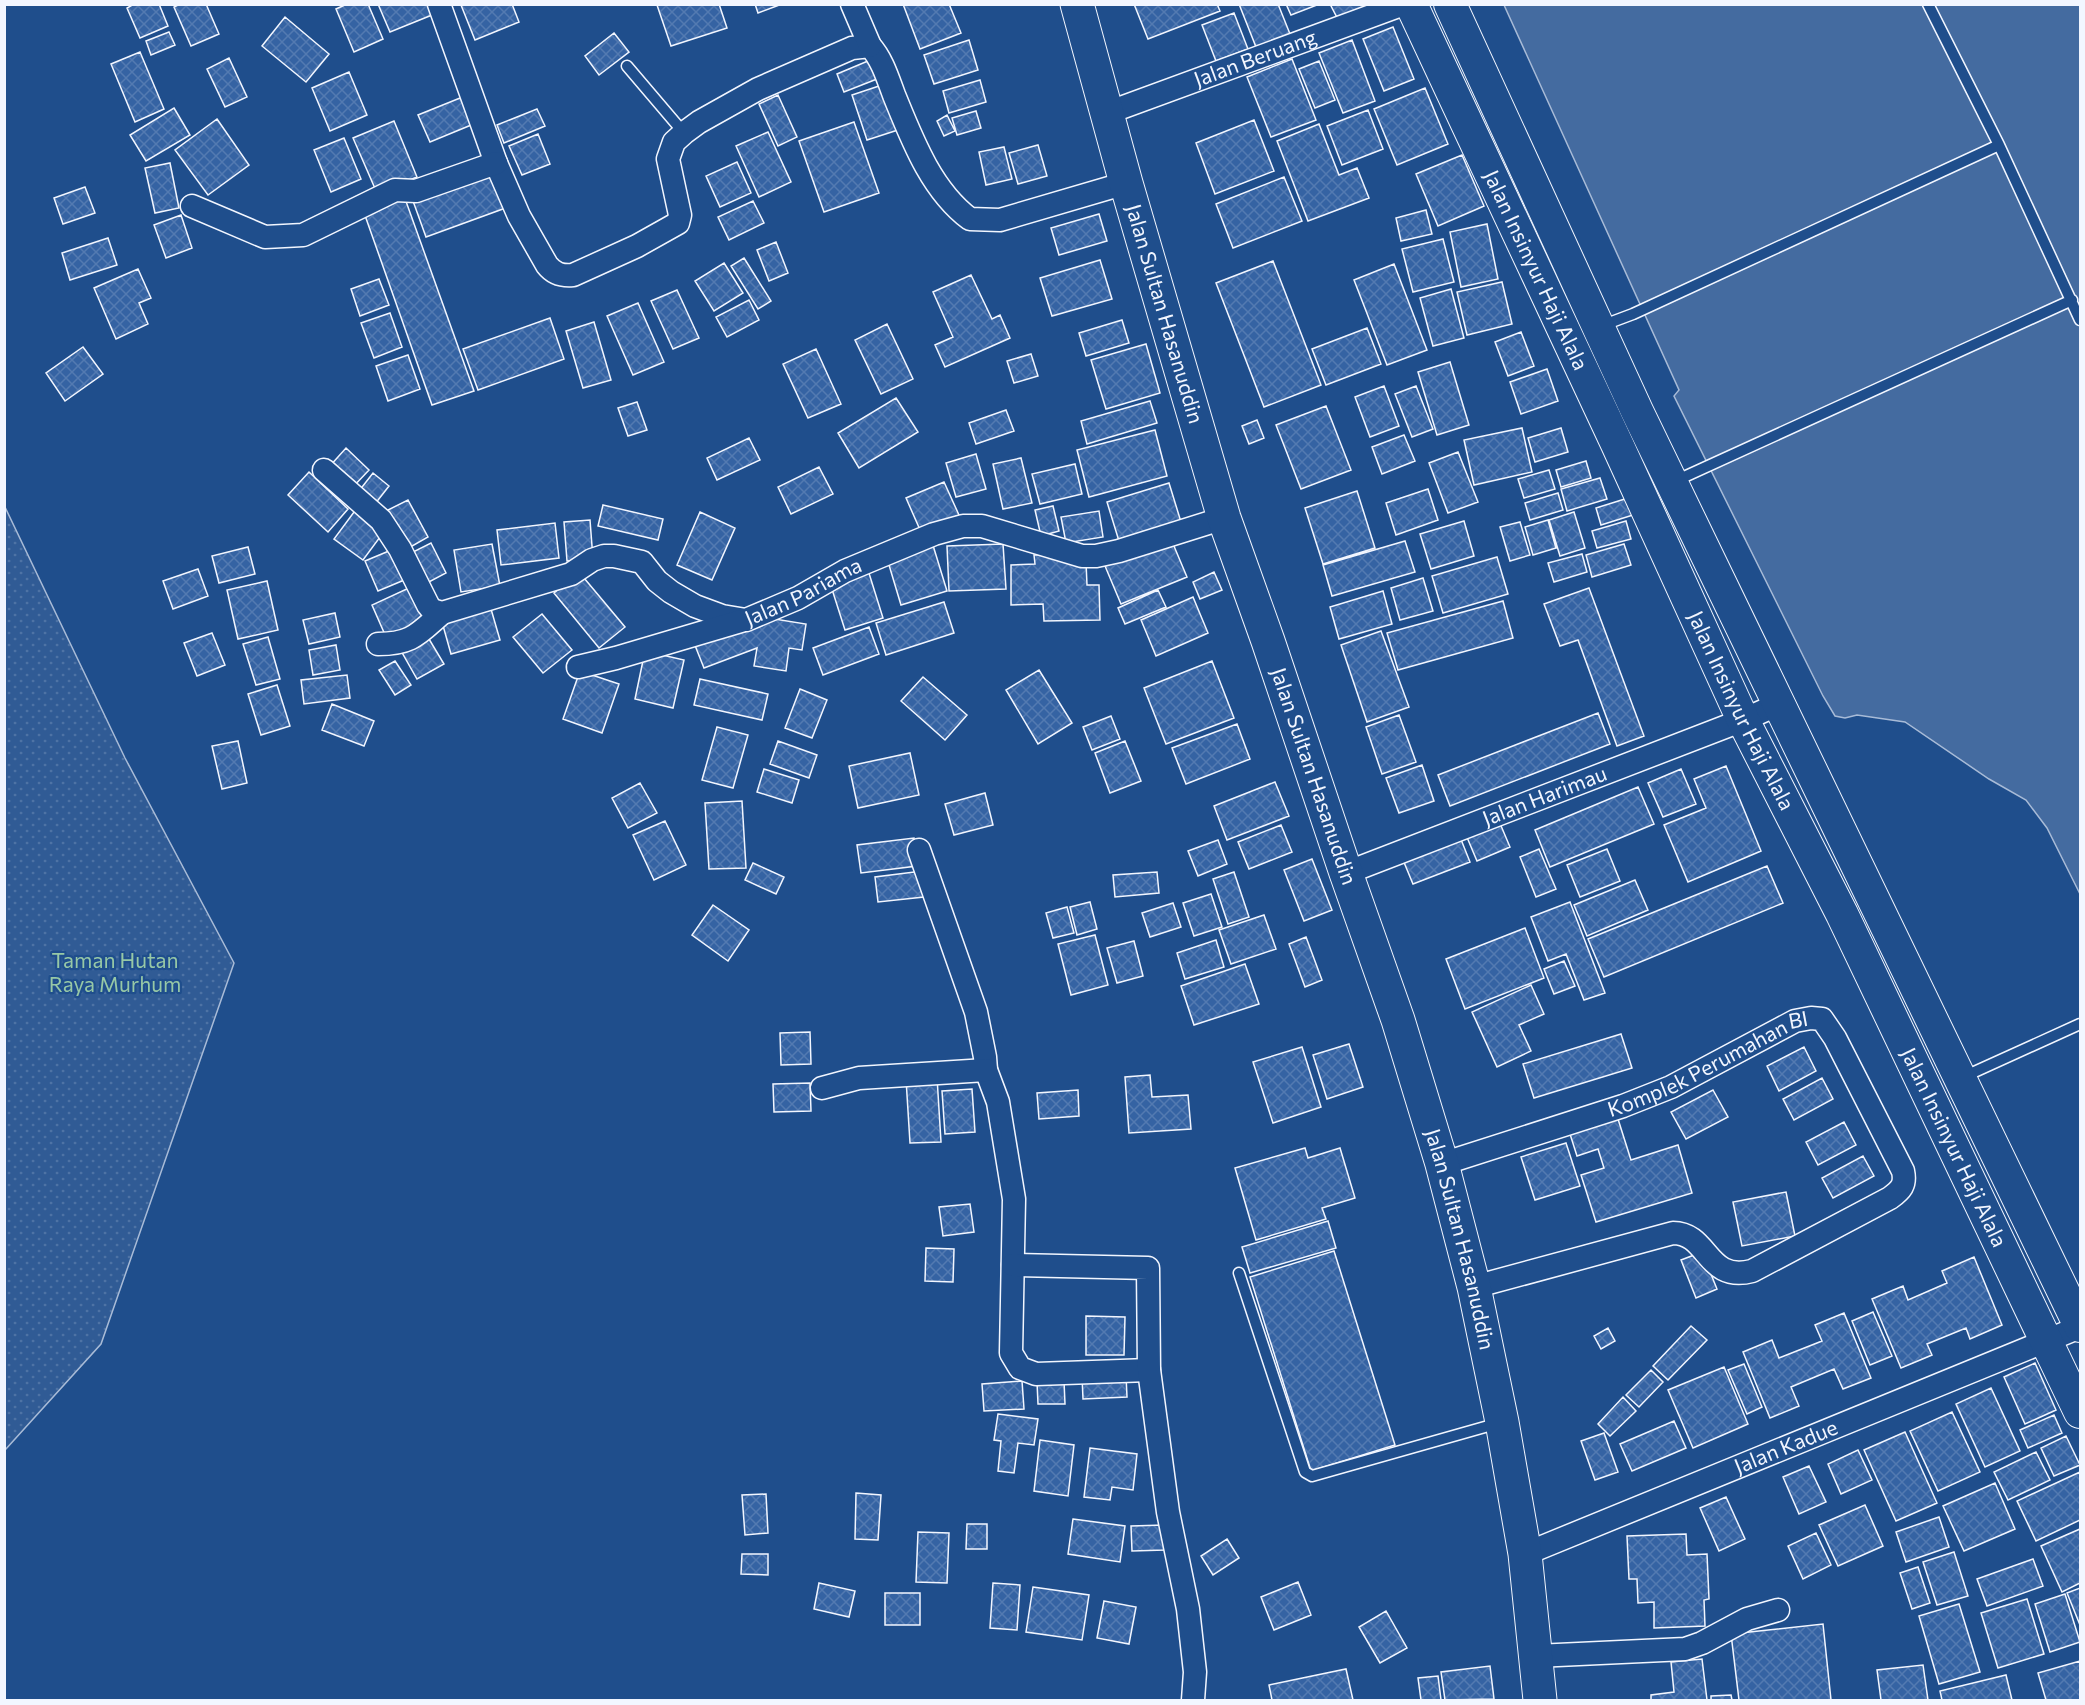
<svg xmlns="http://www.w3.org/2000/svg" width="2085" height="1705" viewBox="0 0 2085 1705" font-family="Commissioner,sans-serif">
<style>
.park{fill:url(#park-dots);stroke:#a8bbd7;stroke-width:1.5}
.water{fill:#446ba0;stroke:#a8bbd7;stroke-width:1.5}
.building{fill:url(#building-cross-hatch);stroke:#f2f6ff;stroke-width:1.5}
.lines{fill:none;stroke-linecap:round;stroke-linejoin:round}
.lane-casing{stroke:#f2f6ff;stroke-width:13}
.street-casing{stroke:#f2f6ff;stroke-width:25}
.secondary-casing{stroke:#f2f6ff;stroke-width:34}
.highway-casing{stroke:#f2f6ff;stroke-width:35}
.lane{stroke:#1f4e8c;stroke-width:10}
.street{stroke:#1f4e8c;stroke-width:22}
.secondary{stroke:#1f4e8c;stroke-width:32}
.highway{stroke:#1f4e8c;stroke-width:33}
.labels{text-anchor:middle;stroke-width:4.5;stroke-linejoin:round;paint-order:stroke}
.street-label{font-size:21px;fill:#f2f6ff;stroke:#1f4e8c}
.park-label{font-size:21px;fill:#97c8a6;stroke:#1f4e8c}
</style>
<defs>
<pattern id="park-dots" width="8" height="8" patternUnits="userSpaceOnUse" patternTransform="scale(1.5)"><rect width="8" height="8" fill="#305b95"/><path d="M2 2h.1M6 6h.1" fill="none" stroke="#4e73a5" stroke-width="1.8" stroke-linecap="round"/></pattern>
<pattern id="building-cross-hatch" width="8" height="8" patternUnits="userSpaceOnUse" patternTransform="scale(1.5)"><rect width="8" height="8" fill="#3563a3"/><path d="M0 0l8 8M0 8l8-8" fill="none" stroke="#537ab1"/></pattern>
</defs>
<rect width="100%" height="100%" fill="#1f4e8c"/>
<!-- park -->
<path class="park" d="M4 505 125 758 234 963 101 1344 5 1450Z"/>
<!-- water -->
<path class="water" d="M1504 5H2080V894L2047 828 2026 800 1989 779 1905 722 1857 715 1845 718 1835 716 1823 696 1674 396 1679 390Z"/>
<!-- building -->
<path class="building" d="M134 4H159L168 26 140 38 127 8Z
M180 4H206L219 34 191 46 174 7Z
M347 4H368L383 39 354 52 336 9Z
M378 4H428L432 15 390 32Z
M512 4 519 22 475 40 461 5Z
M660 4H719L727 28 671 46 657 5Z
M755 4H782L758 13Z
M903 4H949L961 33 920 49Z
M1134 4H1217L1220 11 1148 39Z
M1239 4H1278L1290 34 1256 47Z
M1286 4H1317V5L1291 15Z
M1330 4H1373L1342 27Z
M1234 13 1248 49 1216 61 1202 25Z
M285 17 329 54 306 82 262 46Z
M1393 27 1414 79 1384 91 1363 39Z
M169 32 175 45 151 55 146 41Z
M614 33 629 52 599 75 585 56Z
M969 40 978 70 934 84 924 55Z
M1352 40 1375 101 1343 113 1319 53Z
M140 52 164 109 135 122 111 64Z
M229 58 247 97 225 107 207 69Z
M875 58 882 77 844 92 837 74Z
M1292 59 1316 120 1271 137 1247 77Z
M1319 61 1335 100 1315 108 1299 69Z
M349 72 367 115 330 131 312 88Z
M980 80 986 102 949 113 943 91Z
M885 84 901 129 867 140 852 95Z
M1425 88 1448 144 1397 165 1374 109Z
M778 95 797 137 778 146 759 104Z
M465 96 476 123 430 142 418 115Z
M174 108 190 135 146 161 130 135Z
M537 109 545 126 504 143 497 125Z
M1368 110 1383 149 1342 165 1327 126Z
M976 111 981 128 957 135 952 118Z
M947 115 955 131 944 136 937 121Z
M217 119 249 165 208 195 175 150Z
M1254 120 1274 171 1215 194 1196 143Z
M394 121 417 177 377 193 353 138Z
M854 122 879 193 824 212 799 141Z
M1319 124 1339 175 1357 168 1369 198 1308 221 1277 141Z
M768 132 791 182 759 197 736 146Z
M538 134 550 164 522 175 509 146Z
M344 138 361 179 331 192 314 150Z
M1038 145 1047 176 1018 184 1009 153Z
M1004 147 1012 179 986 185 979 152Z
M1462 155 1484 206 1438 226 1416 174Z
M737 162 751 193 720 207 706 176Z
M170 163 179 208 155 213 145 168Z
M498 171 511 206 426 237 413 201Z
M1284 177 1302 221 1233 248 1216 204Z
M85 187 95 213 63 224 54 198Z
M403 193 474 391 432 405 362 207Z
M753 201 764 223 729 240 718 217Z
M1426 210 1432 234 1401 241 1396 218Z
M1099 214 1107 241 1059 255 1051 228Z
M181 215 192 248 166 258 154 225Z
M1487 224 1498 279 1461 287 1450 232Z
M108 238 117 265 70 280 62 253Z
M1443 239 1454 282 1413 292 1402 249Z
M776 242 788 273 769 281 757 250Z
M744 258 771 301 758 309 731 266Z
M1100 260 1112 299 1052 316 1040 278Z
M1273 261 1321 385 1264 407 1216 283Z
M724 263 743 293 714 311 695 281Z
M1394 264 1427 350 1387 365 1354 280Z
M138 269 151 298 139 303 148 324 116 339 94 288Z
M971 275 992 319 1000 315 1010 338 945 367 935 345 953 337 933 292Z
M379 279 389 305 360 316 351 289Z
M1502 282 1512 324 1467 335 1457 292Z
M1451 289 1464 338 1433 346 1420 298Z
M677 290 699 338 673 349 651 301Z
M749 300 759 320 727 337 716 317Z
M638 303 664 362 633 375 607 316Z
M390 313 402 347 374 358 361 323Z
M550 318 564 359 478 390 463 349Z
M1122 320 1129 343 1086 356 1079 333Z
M594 322 611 380 583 388 566 331Z
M887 324 913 379 881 394 855 340Z
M1367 328 1381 364 1326 385 1312 349Z
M1521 332 1534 366 1508 376 1495 342Z
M1146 344 1160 393 1106 409 1091 360Z
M83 347 103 374 65 401 46 373Z
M816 349 841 404 808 418 783 364Z
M1031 354 1038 376 1014 383 1007 361Z
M408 355 420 389 388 401 376 366Z
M1450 362 1469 425 1437 435 1418 372Z
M1547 369 1558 401 1521 414 1510 382Z
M1384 386 1399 426 1370 437 1355 397Z
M1416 386 1433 429 1412 437 1395 394Z
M896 398 918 432 859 468 838 433Z
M1150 401 1157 423 1087 444 1081 421Z
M637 402 647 430 628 436 618 408Z
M1326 406 1351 470 1301 489 1276 425Z
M1006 410 1014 431 976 444 969 423Z
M1257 420 1264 438 1249 444 1242 426Z
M1522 428 1532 472 1474 485 1464 440Z
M1561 428 1568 452 1535 462 1528 438Z
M1155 430 1167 476 1089 497 1077 450Z
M1404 435 1415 461 1382 474 1372 447Z
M749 438 760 460 717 480 707 458Z
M346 448 369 470 352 488 329 467Z
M1458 452 1478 502 1448 513 1429 463Z
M976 454 986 489 956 497 946 463Z
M1021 458 1032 503 1003 509 993 464Z
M1586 461 1591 478 1561 487 1556 470Z
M1075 464 1082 494 1040 504 1032 474Z
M819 467 833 494 791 514 778 487Z
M1549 470 1555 489 1524 498 1518 479Z
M309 472 348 509 328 532 288 495Z
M373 473 389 486 375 504 359 491Z
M1600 478 1607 499 1567 511 1561 489Z
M944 482 959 515 921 532 906 498Z
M1169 483 1181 522 1119 541 1107 502Z
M1428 489 1438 520 1396 535 1386 503Z
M1357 491 1375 548 1323 564 1305 508Z
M1558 493 1563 510 1530 520 1525 503Z
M1628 498 1633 515 1601 525 1596 508Z
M408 500 428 537 407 549 386 511Z
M603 505 663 519 658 540 598 526Z
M1053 506 1059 531 1041 536 1035 510Z
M357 508 386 529 363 560 334 539Z
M1099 511 1103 537 1066 543 1061 517Z
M700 512 735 528 712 580 677 565Z
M1574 512 1585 548 1560 556 1549 520Z
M590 520 593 559 567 561 564 522Z
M1548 520 1556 548 1533 555 1525 527Z
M1464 521 1474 556 1431 569 1420 534Z
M1626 521 1631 539 1597 548 1592 531Z
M1520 522 1530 555 1510 561 1500 527Z
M555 523 559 558 501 565 497 530Z
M1171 539 1187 577 1121 604 1105 566Z
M1405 541 1415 572 1332 596 1323 565Z
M932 542 947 591 901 605 886 555Z
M431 543 446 573 427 583 411 553Z
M492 544 500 586 461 592 454 550Z
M1003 544 1006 589 949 591 947 546Z
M1624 544 1631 565 1592 577 1586 555Z
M248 547 255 574 219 583 212 556Z
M396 548 409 578 378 591 365 561Z
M1069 554 1086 562 1087 585H1099L1100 620 1044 621 1043 604 1011 605V565L1035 564 1034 555Z
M1582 554 1587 572 1554 582 1548 563Z
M1497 557 1508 594 1443 613 1432 576Z
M198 569 208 596 173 609 163 581Z
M868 570 883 618 845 630 830 583Z
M579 572 625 627 599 648 554 593Z
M1214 572 1222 590 1200 599 1193 582Z
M1423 578 1433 611 1400 620 1391 588Z
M267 581 278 630 238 639 227 590Z
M411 587 426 619 386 637 372 605Z
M1589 588 1644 736 1617 746 1578 640 1560 646 1544 604Z
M1158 590 1166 607 1125 624 1118 608Z
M1383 591 1392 624 1339 639 1330 607Z
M1193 597 1208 633 1156 656 1141 620Z
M1503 601 1513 638 1398 670 1387 633Z
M944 602 954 633 886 655 876 623Z
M491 609 500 640 451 654 442 622Z
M335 613 340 637 309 644 303 620Z
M542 614 572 650 543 673 513 637Z
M762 617 806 624 802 650 789 648 786 671 754 666 757 648 704 668 694 643Z
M869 627 879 654 823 675 813 648Z
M1381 631 1409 707 1367 722 1341 645Z
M212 633 225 665 197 676 184 643Z
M426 634 444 664 417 679 400 649Z
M268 637 280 679 256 685 243 644Z
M336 645 340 670 313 675 309 650Z
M645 651 684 660 673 708 635 699Z
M395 661 411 685 395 695 379 670Z
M1212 661 1234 718 1166 744 1144 688Z
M1039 670 1072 723 1038 744 1006 690Z
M580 671 619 684 602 733 563 719Z
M347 675 350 698 304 704 301 680Z
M923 677 967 715 945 740 901 701Z
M700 679 768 694 762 720 694 705Z
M277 685 290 726 261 735 248 694Z
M800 689 827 700 812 738 785 728Z
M332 704 374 721 364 746 322 730Z
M1598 713 1610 744 1450 806 1438 775Z
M1399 715 1416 762 1382 774 1366 727Z
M1111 716 1120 739 1092 750 1083 727Z
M1237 724 1250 759 1186 784 1172 748Z
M717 727 748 735 733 788 702 780Z
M238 741 247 783 222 789 212 746Z
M778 741 817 755 809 778 770 764Z
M1125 741 1141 781 1110 793 1095 753Z
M910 753 919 795 858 808 849 766Z
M1422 765 1434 801 1399 813 1386 778Z
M1726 766 1761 851 1688 882 1664 825 1706 808 1694 779Z
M764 769 799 780 792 803 757 792Z
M1681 769 1696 804 1663 817 1648 783Z
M1275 782 1289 816 1227 840 1214 806Z
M640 783 657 813 628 828 612 798Z
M1638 787 1654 824 1550 867 1535 830Z
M985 793 993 825 954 835 945 804Z
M742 801 746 868 709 869 705 803Z
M665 821 686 865 654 880 633 835Z
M1499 821 1510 847 1477 861 1466 835Z
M1281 825 1292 852 1249 869 1238 842Z
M1460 837 1470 862 1413 884 1403 860Z
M914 838 917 866 861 873 857 845Z
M1218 840 1227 864 1198 876 1188 851Z
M1539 849 1556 889 1536 897 1520 857Z
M1607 849 1620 881 1580 897 1567 865Z
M1312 859 1332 910 1304 921 1284 870Z
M753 863 784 877 776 894 745 880Z
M1767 866 1783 903 1604 977 1588 939Z
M930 870 933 896 878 902 875 877Z
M1157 872 1159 893 1115 897 1113 875Z
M1234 872 1249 917 1228 924 1213 879Z
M1635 880 1648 910 1587 936 1574 905Z
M1211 894 1222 927 1194 936 1183 903Z
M1090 902 1097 929 1077 935 1070 907Z
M1570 902 1605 993 1584 1000 1566 954 1548 961 1531 917Z
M1173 903 1181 927 1150 937 1142 913Z
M713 905 749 930 728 961 692 935Z
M1067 907 1074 933 1053 938 1046 913Z
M1264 915 1276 949 1231 964 1219 930Z
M1525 928 1544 978 1465 1009 1446 959Z
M1095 935 1108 985 1071 995 1058 944Z
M1306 937 1322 980 1305 987 1289 944Z
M1216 940 1224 967 1185 979 1177 953Z
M1134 941 1143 976 1117 983 1107 948Z
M1564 961 1575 986 1554 994 1544 969Z
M1245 964 1259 1004 1194 1025 1181 986Z
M1531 985 1544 1014 1519 1025 1531 1051 1497 1067 1472 1012Z
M810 1032 811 1064 781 1065 780 1033Z
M1621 1034 1632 1068 1534 1098 1523 1064Z
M1349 1044 1363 1087 1327 1099 1313 1055Z
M1302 1047 1321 1107 1273 1123 1253 1062Z
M1804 1047 1816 1071 1779 1091 1767 1066Z
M1150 1075 1152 1097 1188 1095 1191 1129 1129 1133 1125 1077Z
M937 1077 941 1142 910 1143 906 1079Z
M1822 1078 1833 1099 1794 1120 1783 1099Z
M810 1083 811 1111 774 1112 773 1084Z
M972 1089 975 1132 945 1134 942 1091Z
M1078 1090 1079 1116 1039 1119 1037 1093Z
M1713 1090 1728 1117 1686 1139 1671 1112Z
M1618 1119 1631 1160 1678 1145 1692 1193 1596 1222 1581 1175 1604 1168 1598 1149 1577 1156 1570 1134Z
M1844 1122 1856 1145 1818 1165 1806 1142Z
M1566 1143 1580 1186 1535 1200 1521 1157Z
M1305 1148 1308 1158 1340 1148 1355 1198 1322 1208 1326 1219 1256 1240 1235 1168Z
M1863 1156 1874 1176 1833 1198 1822 1178Z
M1786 1192 1795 1236 1742 1246 1733 1202Z
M970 1204 974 1232 943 1236 939 1207Z
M1328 1221 1336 1248 1250 1273 1242 1247Z
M926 1248 954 1249 953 1282 925 1281Z
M1334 1251 1395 1445 1311 1471 1250 1277Z
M1702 1252 1717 1289 1696 1298 1681 1260Z
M1974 1257 2002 1325 1970 1339 1966 1328 1927 1344 1932 1355 1901 1368 1872 1299 1903 1286 1908 1300 1947 1283 1942 1271Z
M1873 1312 1892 1356 1870 1365 1852 1321Z
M1844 1313 1871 1378 1843 1389 1834 1369 1791 1387 1799 1406 1770 1418 1743 1352 1772 1340 1779 1358 1822 1341 1815 1325Z
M1086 1316 1125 1317 1124 1355H1086Z
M1691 1326 1707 1340 1668 1380 1653 1366Z
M1608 1328 1615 1341 1601 1349 1594 1336Z
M2035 1363 2056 1410 2025 1424 2004 1377Z
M1744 1364 1762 1407 1747 1414 1728 1370Z
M1724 1367 1748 1424 1693 1448 1668 1390Z
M1651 1370 1663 1382 1639 1407 1626 1395Z
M1126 1375 1127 1397 1083 1399 1082 1376Z
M1022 1381 1024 1409 984 1411 982 1384Z
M1064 1381 1065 1404H1038L1037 1382Z
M1991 1388 2020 1451 1985 1467 1956 1404Z
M1623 1397 1636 1411 1610 1436 1598 1424Z
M1952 1412 1980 1472 1938 1491 1910 1431Z
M998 1414 1038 1419 1034 1445 1018 1443 1014 1473 998 1471 1001 1441 994 1440Z
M2054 1415 2062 1433 2028 1448 2020 1430Z
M1674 1421 1686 1448 1632 1471 1620 1444Z
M1905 1432 1937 1503 1896 1521 1864 1450Z
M1604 1433 1618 1472 1595 1480 1581 1441Z
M2066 1436 2080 1465 2054 1476 2041 1448Z
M1040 1440 1074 1445 1068 1496 1034 1491Z
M1090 1448 1137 1454 1133 1490 1112 1487 1110 1500 1084 1497Z
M1858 1450 1872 1480 1841 1494 1828 1464Z
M2036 1452 2050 1480 2008 1500 1994 1472Z
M1809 1466 1826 1502 1799 1514 1783 1477Z
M2080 1472V1520L2036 1541 2017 1501Z
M1995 1483 2015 1529 1964 1551 1943 1506Z
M856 1493 881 1495 878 1540 855 1539Z
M766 1494 768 1533 745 1535 742 1495Z
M1726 1497 1745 1539 1719 1551 1700 1508Z
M1865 1505 1883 1546 1838 1566 1819 1525Z
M1939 1517 1949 1547 1906 1562 1896 1532Z
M1073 1519 1125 1526 1120 1562 1068 1554Z
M967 1524H987V1549H966Z
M1164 1525 1165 1550 1132 1551 1131 1526Z
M2080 1529V1583L2062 1592 2041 1546Z
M918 1532 949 1533 947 1583 916 1582Z
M1816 1533 1831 1565 1803 1579 1788 1546Z
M1686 1534 1687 1555 1707 1554 1709 1599 1704 1600 1705 1626 1654 1628V1602L1638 1603 1637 1579H1629L1627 1536Z
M1227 1539 1239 1558 1213 1575 1201 1556Z
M1954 1552 1968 1596 1937 1605 1923 1562Z
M742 1554H768V1575L741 1574Z
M2033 1559 2043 1586 1987 1606 1977 1579Z
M1918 1567 1930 1603 1912 1609 1900 1573Z
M1298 1582 1311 1615 1274 1630 1261 1597Z
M819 1583 855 1591 849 1617 814 1609Z
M993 1583 1020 1585 1017 1630 990 1628Z
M1033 1587 1089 1595 1082 1640 1026 1632Z
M2080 1588V1625L2067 1593Z
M885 1593H920V1625H885Z
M2065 1594 2080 1642 2050 1652 2035 1604Z
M2027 1599 2044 1654 1998 1668 1981 1613Z
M1104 1601 1136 1607 1129 1644 1097 1638Z
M1959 1604 1980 1672 1939 1684 1919 1616Z
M1386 1611 1407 1648 1380 1663 1359 1627Z
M1823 1624 1831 1700H1739L1731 1634Z
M1702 1659 1707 1700H1651V1695L1674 1692 1671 1662Z
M2080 1661V1700H2046L2038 1673Z
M1923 1665 1928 1700H1881L1877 1670Z
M1490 1666 1494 1699 1445 1700 1441 1672Z
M1346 1669 1353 1700H1272L1269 1685Z
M2006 1675 2012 1700H1942L1940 1691Z
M1438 1676 1441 1700H1421L1418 1678Z
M1731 1695 1732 1700H1711V1696Z"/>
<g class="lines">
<!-- lane casing -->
<g class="lane-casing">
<path id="lane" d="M1928 4 1999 145 2080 320
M627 66 684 133
M1601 326 1633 314 1999 145
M1673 482 2072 300
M1961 1078 2080 1024
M1239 1273 1305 1472 1312 1476 1499 1423"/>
</g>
<!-- street casing -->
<g class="street-casing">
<g id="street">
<path d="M439 4 496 163 519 216 547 265C554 274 562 276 573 275L637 246 678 223 680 215 668 159 674 142 684 133 699 122 758 89 852 48 870 46C882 59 888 79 894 95 912 139 931 190 970 219L1000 220 1126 183"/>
<path d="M852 4 870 46"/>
<path id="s1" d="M1107 113 1404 4"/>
<path d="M192 206 265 237 303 235 395 190 416 191 496 163"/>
<path id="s2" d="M324 470 381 520 400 549 428 605 432 610 442 613 571 574 592 560 604 556H614L642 562 657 581 671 592 695 606 722 616 746 620 798 598 845 571 934 534 963 526H982L1082 556H1096L1119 551 1224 518"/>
<path d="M378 644C412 644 418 634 442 613"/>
<path d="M578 667 616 658 741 621"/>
<path d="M919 850 976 1012 985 1057 986 1070 998 1102 1014 1199 1011 1353 1020 1368 1036 1374 1149 1370"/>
<path id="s3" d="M1346 873 1743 720 1779 704"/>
<path d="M822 1088 859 1078 986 1070"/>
<path id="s4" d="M1442 1164 1623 1106 1671 1087 1795 1021 1811 1018 1822 1019 1835 1038 1903 1171C1906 1185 1901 1190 1890 1198L1752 1271C1706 1283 1709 1233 1673 1233L1474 1287"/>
<path d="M1013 1265 1148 1268 1149 1370 1168 1512 1188 1609 1195 1672 1193 1700"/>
<path id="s5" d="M1525 1554 2080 1327"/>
<path d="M1536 1656 1685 1649 1702 1643 1747 1619 1778 1610"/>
</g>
</g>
<!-- secondary casing -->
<g class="secondary-casing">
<g id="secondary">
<path id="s6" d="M1411 4 1617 444 1743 720 1842 914 2080 1412"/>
<path d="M1450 4 1637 411 2080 1326"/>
</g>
</g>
<!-- highway casing -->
<g class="highway-casing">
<g id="highway">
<path id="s7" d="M1077 4 1126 183 1224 518 1268 641 1346 873 1398 1020 1442 1164 1474 1287 1502 1422 1525 1554 1540 1700"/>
</g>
</g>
<!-- lane -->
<use href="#lane" class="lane"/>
<!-- street -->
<use href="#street" class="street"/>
<!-- secondary -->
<use href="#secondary" class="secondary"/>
<!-- highway -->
<use href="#highway" class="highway"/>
</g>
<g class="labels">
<!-- street labels -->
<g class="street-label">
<text dy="7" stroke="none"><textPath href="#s1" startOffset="158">Jalan Beruang</textPath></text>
<text dy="7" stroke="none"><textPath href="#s6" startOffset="294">Jalan Insinyur Haji Alala</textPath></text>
<text dy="7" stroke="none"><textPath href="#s7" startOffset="322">Jalan Sultan Hasanuddin</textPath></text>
<text dy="7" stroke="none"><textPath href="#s2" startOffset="588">Jalan Pariama</textPath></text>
<text dy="7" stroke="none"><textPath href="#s6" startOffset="780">Jalan Insinyur Haji Alala</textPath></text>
<text dy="7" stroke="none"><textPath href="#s7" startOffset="808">Jalan Sultan Hasanuddin</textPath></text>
<text dy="7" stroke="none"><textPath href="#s3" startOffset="213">Jalan Harimau</textPath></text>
<text dy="7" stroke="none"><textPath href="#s4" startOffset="285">Komplek Perumahan BI</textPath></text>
<text dy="7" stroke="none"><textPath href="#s6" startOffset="1266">Jalan Insinyur Haji Alala</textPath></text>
<text dy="7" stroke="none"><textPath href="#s7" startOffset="1294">Jalan Sultan Hasanuddin</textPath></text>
<text dy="7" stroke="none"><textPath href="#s5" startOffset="282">Jalan Kadue</textPath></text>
</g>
<!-- park labels -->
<g class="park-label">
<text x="115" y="968">Taman Hutan<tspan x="115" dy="24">Raya Murhum</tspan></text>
</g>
</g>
<!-- border -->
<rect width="2085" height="1705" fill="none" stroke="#f2f6ff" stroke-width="12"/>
</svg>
